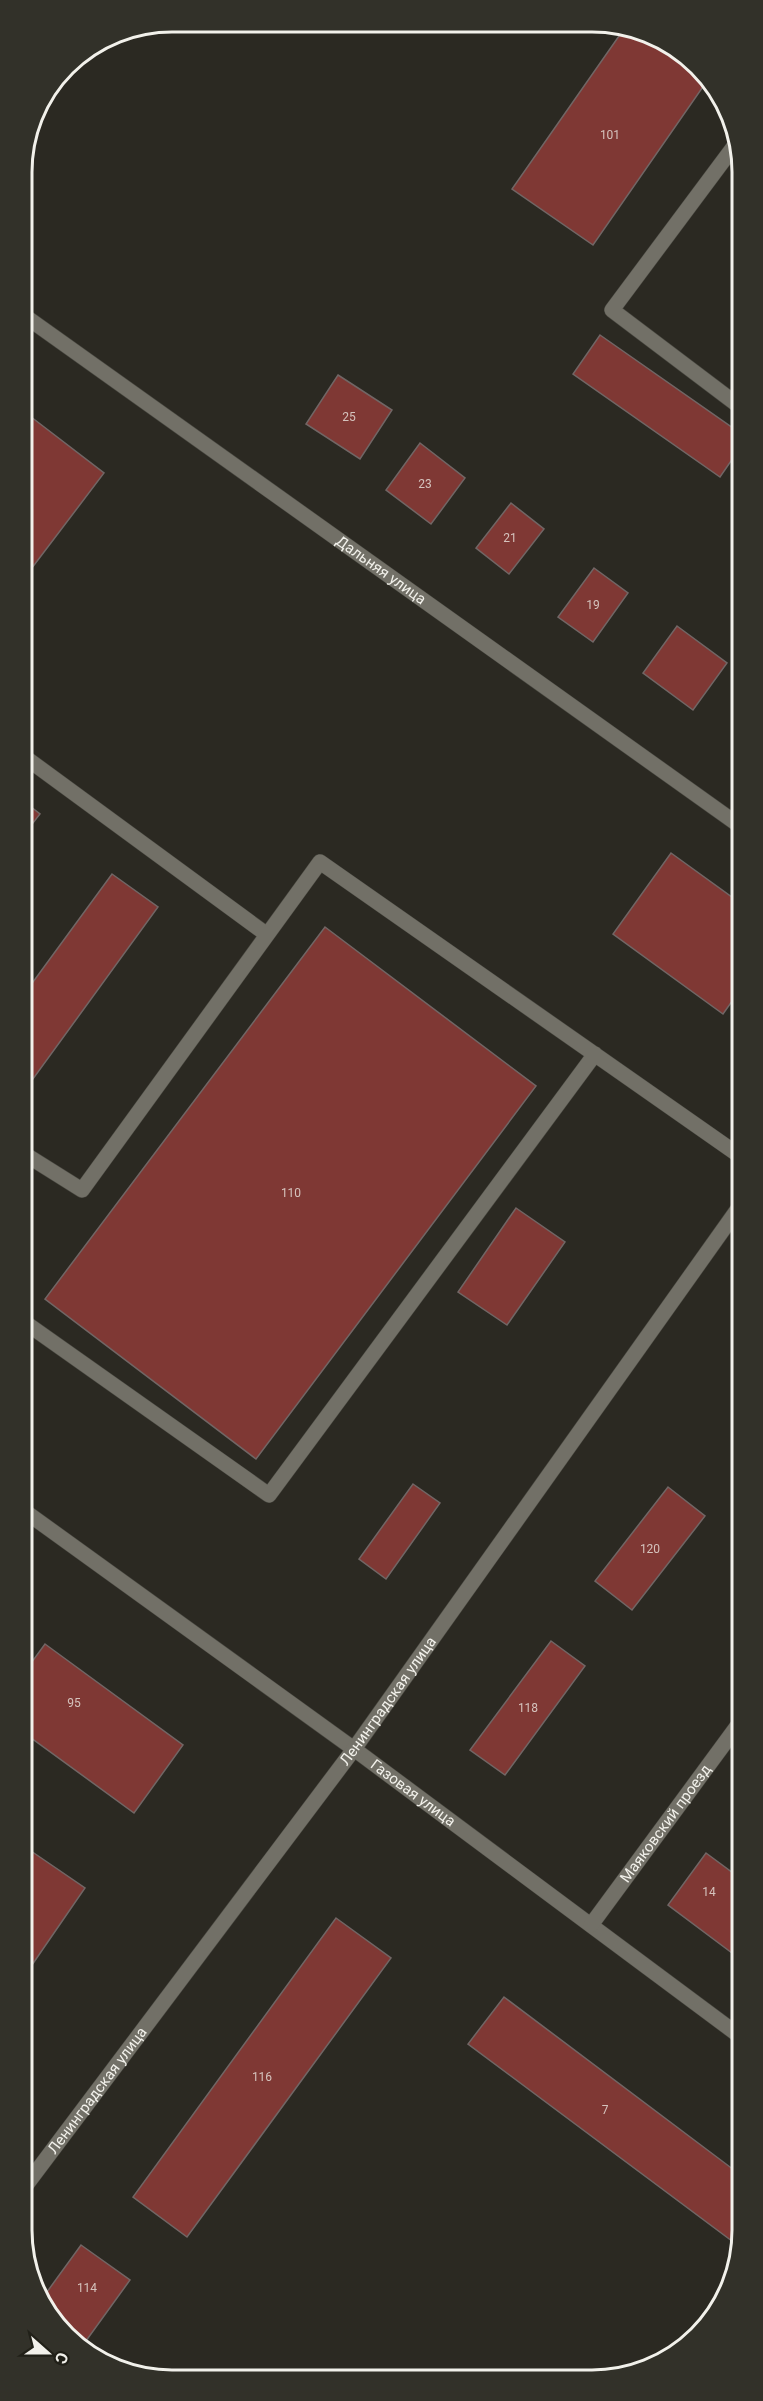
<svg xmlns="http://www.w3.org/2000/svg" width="763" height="2401" viewBox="0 0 763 2401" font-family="Roboto,sans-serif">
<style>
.building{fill:#7f3834;stroke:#716665;stroke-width:1.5}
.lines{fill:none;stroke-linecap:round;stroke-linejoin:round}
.service-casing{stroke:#494841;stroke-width:16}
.minor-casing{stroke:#494841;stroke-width:16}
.service{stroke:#727067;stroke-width:15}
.minor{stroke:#727067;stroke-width:15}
.labels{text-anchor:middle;stroke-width:4.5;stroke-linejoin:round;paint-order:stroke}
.number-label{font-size:12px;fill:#d5c3bd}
.street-label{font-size:15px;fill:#f2f1eb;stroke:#212018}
.rim{fill:none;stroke:#f2f1eb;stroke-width:3}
</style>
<rect width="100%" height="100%" fill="#2b2922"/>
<!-- building -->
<path class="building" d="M626 26 698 65 707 81 593 245 512 189Z
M600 335 740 433V448L720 477 573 374Z
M338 375 392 410 360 459 306 424Z
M22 410 104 473 22 581Z
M420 443 465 478 431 524 386 490Z
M511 503 544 529 509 574 476 548Z
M594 568 628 593 593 642 558 617Z
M677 626 727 663 693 710 643 673Z
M22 800 40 814 22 837Z
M671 853 740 903V990L723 1014 613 934Z
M112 874 158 907 22 1094V997Z
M325 927 536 1086 256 1459 45 1299Z
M516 1208 565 1242 507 1325 458 1292Z
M413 1484 440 1503 386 1579 359 1559Z
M668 1487 705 1516 632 1610 595 1581Z
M551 1641 585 1666 505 1775 470 1750Z
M45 1644 183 1745 134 1813 23 1732V1674Z
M31 1851 85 1888 23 1978V1861Z
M706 1853 741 1879V1941L732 1953 668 1905Z
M336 1918 391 1958 187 2237 133 2197Z
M504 1997 742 2176V2239L740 2247 468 2044Z
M81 2245 130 2280 83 2345 65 2336 44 2296Z"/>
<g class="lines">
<!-- service casing -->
<g class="service-casing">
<path id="service" d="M738 141 612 310 739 406
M22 755 266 934
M23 1153 82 1190 320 862 740 1156
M23 1321 269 1495 595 1054"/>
</g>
<!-- minor casing -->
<g class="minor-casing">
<g id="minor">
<path id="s1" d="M22 314 740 826"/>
<path id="s2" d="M23 1510 354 1749 741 2037"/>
<path id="s3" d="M591 1925 741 1721"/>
<path id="s4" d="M24 2188 354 1749 740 1206"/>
</g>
</g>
<!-- service -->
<use href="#service" class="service"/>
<!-- minor -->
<use href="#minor" class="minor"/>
</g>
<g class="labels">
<!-- number labels -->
<g class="number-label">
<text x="610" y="139">101</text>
<text x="349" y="421">25</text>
<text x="425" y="488">23</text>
<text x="510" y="542">21</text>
<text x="593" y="609">19</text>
<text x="291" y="1197">110</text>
<text x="650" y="1553">120</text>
<text x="74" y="1707">95</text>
<text x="528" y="1712">118</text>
<text x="709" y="1896">14</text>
<text x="262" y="2081">116</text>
<text x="605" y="2114">7</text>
<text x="87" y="2292">114</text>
</g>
<!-- street labels -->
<g class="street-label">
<text dy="5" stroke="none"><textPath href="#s1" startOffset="441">Дальняя улица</textPath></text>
<text dy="5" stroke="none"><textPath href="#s4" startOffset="608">Ленинградская улица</textPath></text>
<text dy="5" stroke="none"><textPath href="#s2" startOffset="482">Газовая улица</textPath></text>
<text dy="5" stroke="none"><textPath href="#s3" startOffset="126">Маяковский проезд</textPath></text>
<text dy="5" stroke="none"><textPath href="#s4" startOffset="122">Ленинградская улица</textPath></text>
</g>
</g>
<!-- crop -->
<path d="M0 0H763V2401H0ZM172 32H592A140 140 0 0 1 732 172V2230A140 140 0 0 1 592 2370H172A140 140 0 0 1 32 2230V172A140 140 0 0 1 172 32Z" fill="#323129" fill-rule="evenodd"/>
<path class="rim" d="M172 32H592A140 140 0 0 1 732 172V2230A140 140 0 0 1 592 2370H172A140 140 0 0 1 32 2230V172A140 140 0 0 1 172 32Z"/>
<!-- north arrow -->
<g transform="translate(48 2353) rotate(111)" stroke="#212018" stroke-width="4.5" paint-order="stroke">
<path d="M0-4.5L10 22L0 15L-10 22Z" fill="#f2f1eb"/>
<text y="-9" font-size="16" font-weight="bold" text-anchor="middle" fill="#f2f1eb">С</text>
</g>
</svg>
